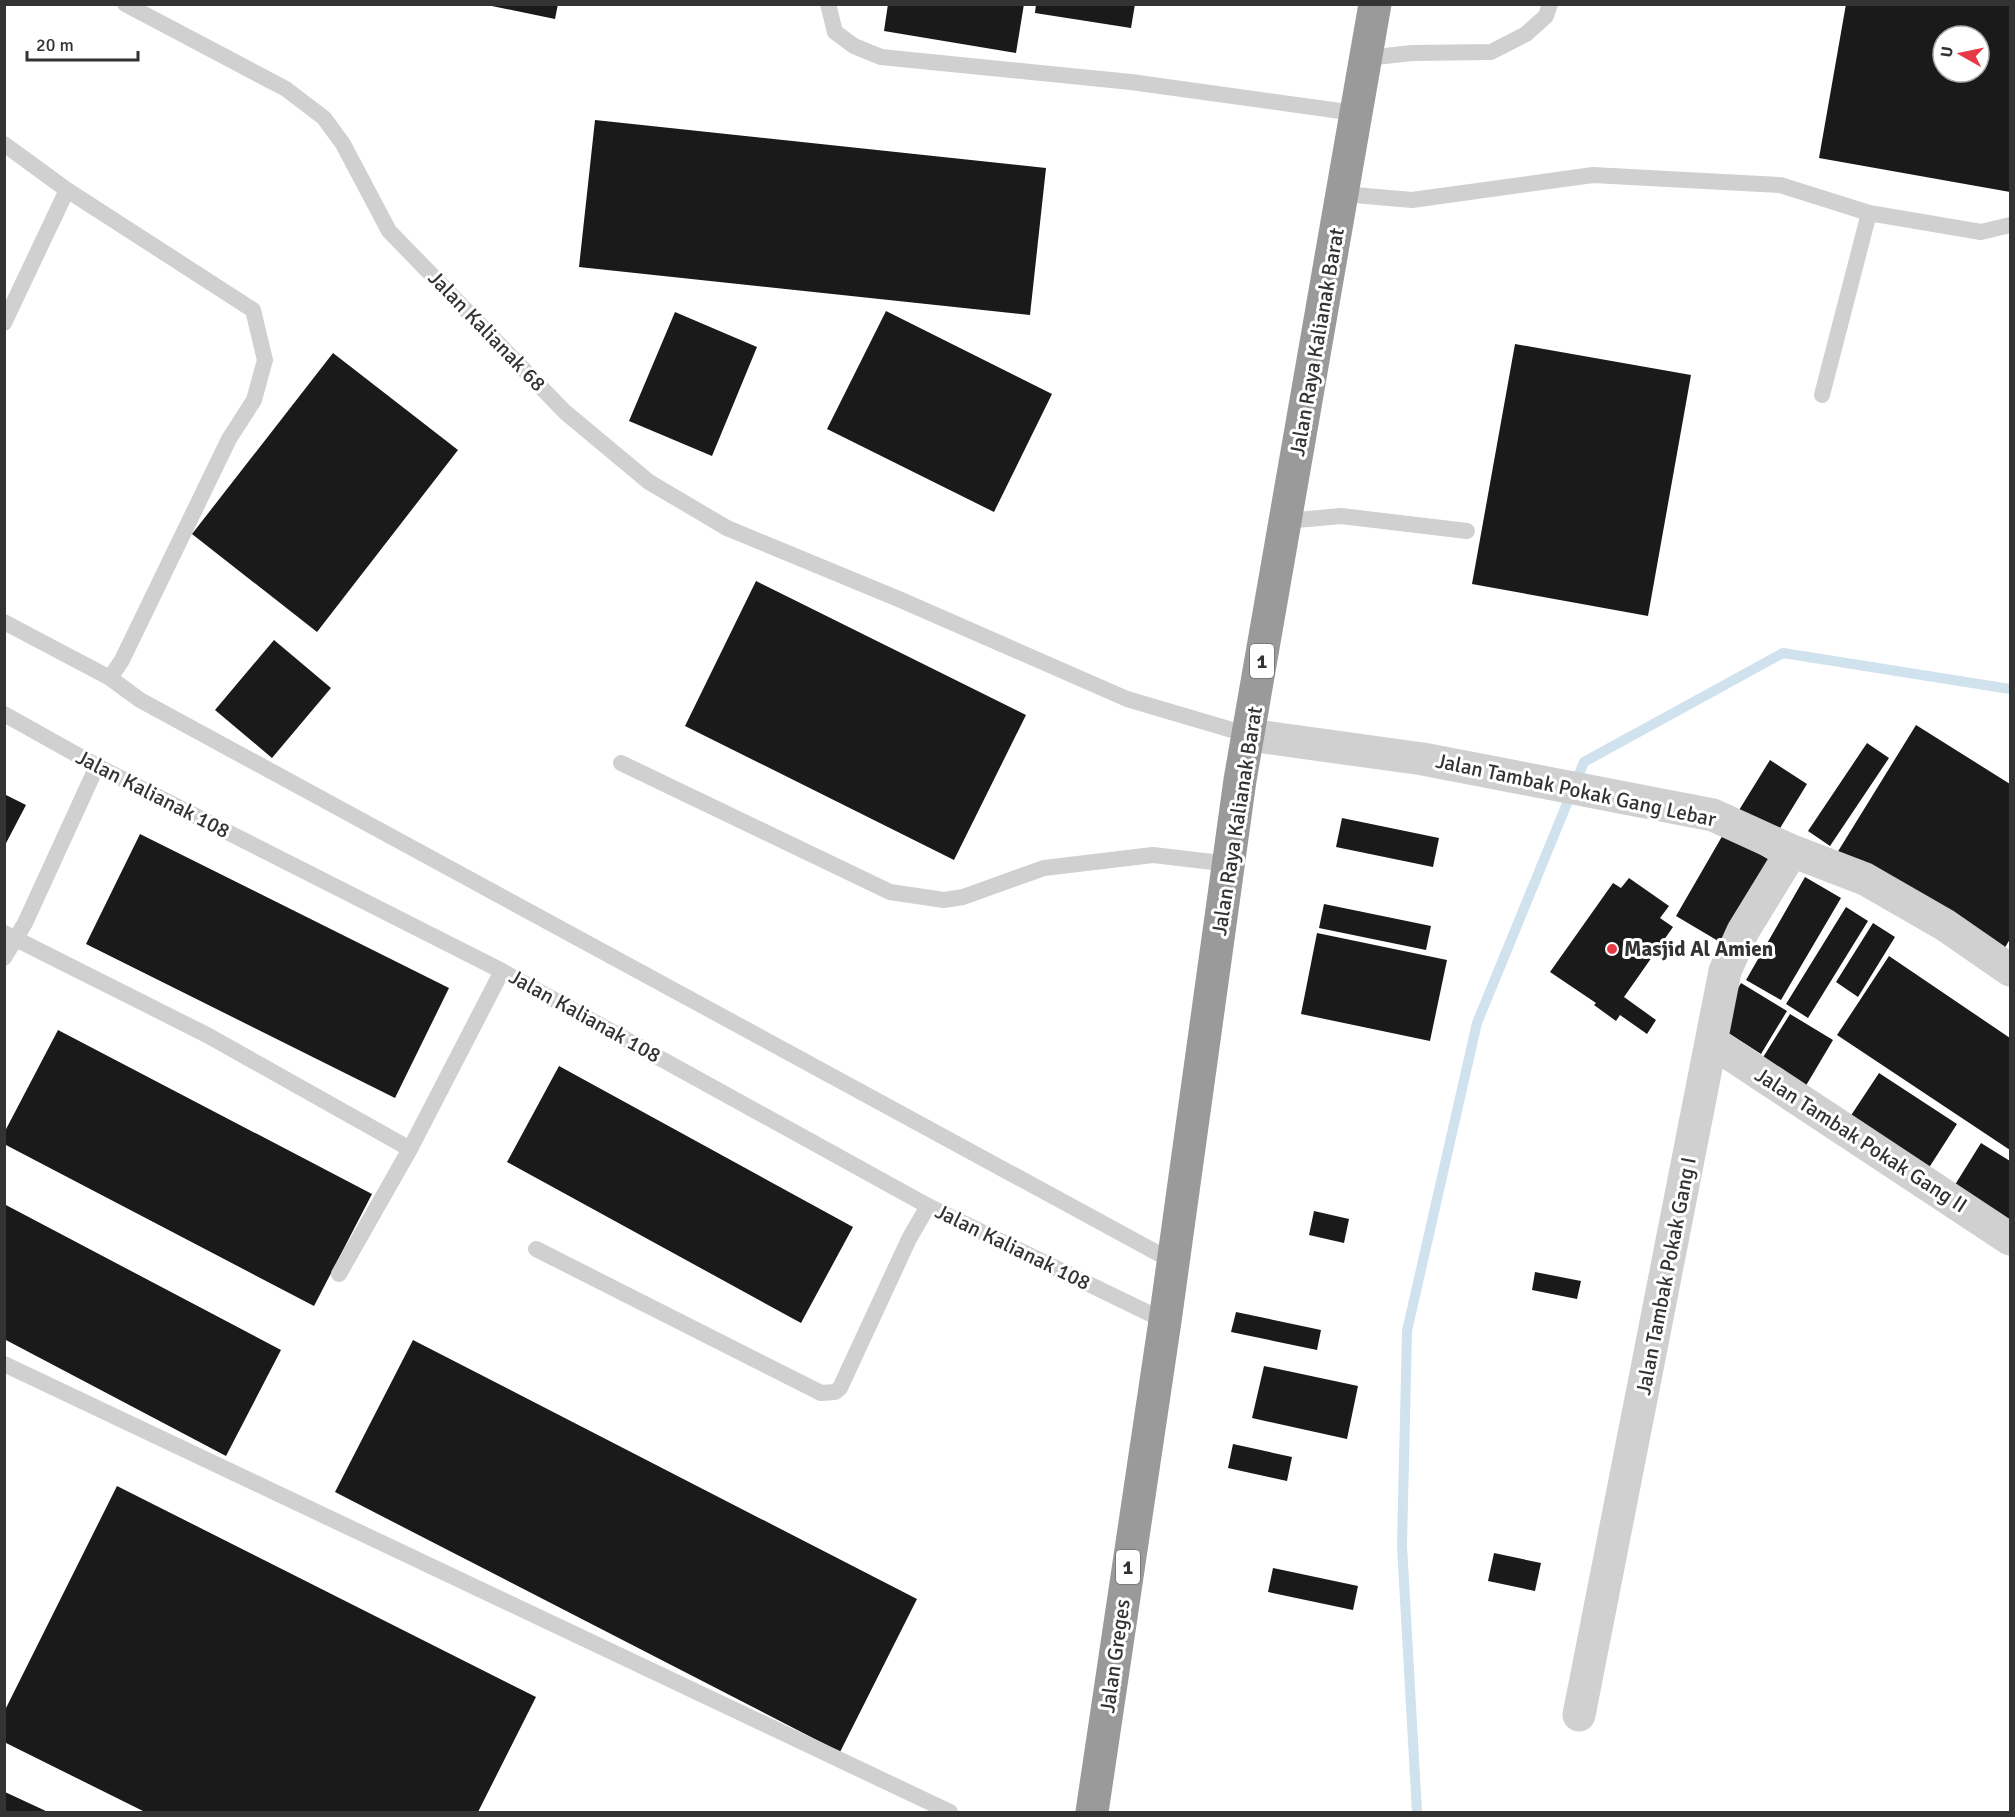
<svg xmlns="http://www.w3.org/2000/svg" width="2015" height="1817" viewBox="0 0 2015 1817" font-family="Signika,sans-serif">
<style>
.lines{fill:none;stroke-linecap:round;stroke-linejoin:round}
.stream{stroke:#cfe2ee;stroke-width:10}
.building{fill:#1a1a1a;fill-rule:evenodd}
.lane{stroke:#d0d0d0;stroke-width:16}
.street{stroke:#d0d0d0;stroke-width:33}
.highway{stroke:#9a9a9a;stroke-width:33}
.poi-dot{fill:#e63946;stroke:#fff;stroke-width:2}
.labels{text-anchor:middle;stroke-width:6;stroke-linejoin:round;paint-order:stroke}
.shield{fill:#fff;stroke:#707070;stroke-width:1.5}
.shield-label{font-size:20px;font-weight:bold;fill:#333}
.street-label{font-size:21px;fill:#333;stroke:#fff}
.poi-label{font-size:21px;font-weight:bold;fill:#333;stroke:#fff;text-anchor:start}
</style>
<rect width="100%" height="100%" fill="#fff"/>
<g class="lines">
<!-- stream -->
<path class="stream" d="M1417 1812 1402 1546 1407 1331 1477 1023 1584 762 1783 653 2010 689"/>
</g>
<!-- building -->
<path class="building" d="M482 4H558L555 19Z
M888 4H1024L1016 53 884 31Z
M1036 4H1135L1131 28 1035 13Z
M1846 4H2010V192L1819 158ZM1943 36H1979V72H1943Z
M595 120 1046 168 1030 315 579 267Z
M886 311 1052 394 994 512 827 429Z
M675 312 757 347 712 456 629 421Z
M1515 344 1691 375 1648 616 1472 584Z
M333 353 458 450 317 632 192 534Z
M756 581 1026 715 954 860 685 726Z
M274 640 331 688 272 758 215 710Z
M1916 725 2010 784V939L2000 956 1837 853Z
M1867 743 1889 758 1830 846 1808 831Z
M1770 760 1807 784 1774 838 1736 815Z
M4 794 26 805 4 847Z
M1342 818 1439 838 1433 867 1336 847Z
M1724 833 1778 865 1730 948 1676 916Z
M140 834 449 988 395 1098 86 944Z
M1805 877 1841 898 1781 1000 1746 980Z
M1629 878 1669 906 1660 918 1673 927 1624 997 1656 1020 1647 1034 1620 1015 1616 1021 1594 1005 1596 1003 1550 972 1613 883 1621 888Z
M1324 904 1431 926 1426 950 1319 928Z
M1846 907 1868 921 1808 1018 1786 1004Z
M1873 923 1895 937 1858 997 1836 982Z
M1317 933 1447 960 1430 1041 1301 1014Z
M1889 956 2010 1038V1150L1837 1035Z
M1741 983 1787 1011 1761 1054 1716 1025Z
M1790 1014 1833 1040 1801 1094 1757 1067Z
M58 1030 372 1194 314 1306 4 1144V1133Z
M559 1066 853 1227 801 1323 507 1162Z
M1879 1073 1957 1124 1923 1177 1844 1126Z
M1981 1143 2010 1161V1234L1948 1196Z
M4 1204 281 1350 226 1456 4 1339Z
M1314 1211 1349 1219 1344 1243 1309 1235Z
M1535 1272 1581 1281 1577 1299 1532 1290Z
M1236 1312 1321 1330 1317 1350 1231 1332Z
M413 1340 917 1599 840 1752 335 1492Z
M1264 1366 1358 1386 1347 1439 1252 1418Z
M1233 1444 1292 1457 1287 1481 1228 1468Z
M117 1486 536 1697 478 1812H145L4 1742V1712Z
M1494 1553 1541 1563 1535 1591 1488 1581Z
M1273 1568 1358 1586 1353 1610 1268 1592Z
M5 1792 48 1812H5Z"/>
<g class="lines">
<!-- lane -->
<path class="lane" d="M125 4 286 89 324 118 343 144 389 231 565 412 649 482 727 528 901 600 1127 699 1249 735
M828 4 835 32 854 46 881 57 1131 82 1355 113
M1367 58 1412 53 1491 52 1526 34 1546 16 1550 4
M4 144 67 190 253 310 265 360 254 400 229 439 122 660 110 678 140 700 1172 1261
M1343 194 1412 200 1593 175 1780 185 1869 213 1981 232 2010 225
M4 323 67 190
M1822 395 1869 213
M1286 521 1341 516 1467 531
M4 622 110 678
M4 714 97 766 502 971 928 1206 1165 1321
M621 763 890 892 944 900 963 897 1044 868 1153 855 1230 864
M4 933 207 1035 410 1149
M4 958 25 923 97 766
M536 1249 821 1393 835 1392 840 1388 909 1239 928 1206
M339 1274 410 1149 502 971
M4 1364 950 1812"/>
<!-- street -->
<path class="street" d="M1249 735 1423 759 1713 815 1792 851 1865 879 1945 925 2010 970
M1712 1042 2010 1239
M1579 1715 1725 971 1743 931 1792 851"/>
<!-- highway -->
<path class="highway" d="M1092 1812 1165 1321 1240 780 1375 4"/>
</g>
<!-- markers -->
<circle class="poi-dot" cx="1612" cy="949" r="6"/>
<g class="labels">
<!-- shield labels -->
<g class="shield">
<rect x="1250" y="644" width="24" height="34" rx="4.5"/>
<rect x="1116" y="1550" width="24" height="34" rx="4.5"/>
</g>
<g class="shield-label">
<text x="1262" y="668">1</text>
<text x="1128" y="1574">1</text>
</g>
<!-- street labels -->
<g class="street-label">
<text transform="translate(487 331) rotate(46)" y="7">Jalan Kalianak 68</text>
<text transform="translate(1317 342) rotate(-80)" y="7">Jalan Raya Kalianak Barat</text>
<text transform="translate(1576 790) rotate(12)" y="7">Jalan Tambak Pokak Gang Lebar</text>
<text transform="translate(153 794) rotate(27)" y="7">Jalan Kalianak 108</text>
<text transform="translate(1237 821) rotate(-81)" y="7">Jalan Raya Kalianak Barat</text>
<text transform="translate(585 1016) rotate(29)" y="7">Jalan Kalianak 108</text>
<text transform="translate(1861 1140) rotate(33)" y="7">Jalan Tambak Pokak Gang II</text>
<text transform="translate(1013 1247) rotate(26)" y="7">Jalan Kalianak 108</text>
<text transform="translate(1666 1276) rotate(-79)" y="7">Jalan Tambak Pokak Gang I</text>
<text transform="translate(1115 1656) rotate(-82)" y="7">Jalan Greges</text>
</g>
<!-- poi labels -->
<g class="poi-label">
<text x="1624" y="956">Masjid Al Amien</text>
</g>
</g>
<!-- border -->
<rect width="2015" height="1817" fill="none" stroke="#333333" stroke-width="12"/>
<!-- north arrow -->
<g transform="translate(1961 54) rotate(279)"><circle r="28" fill="#ffffff" stroke="#adadad" stroke-width="1.5"/>
<path d="M0-4.5L10 22L0 15L-10 22Z" fill="#e63946"/>
<text y="-9" font-size="16" font-weight="bold" text-anchor="middle" fill="#333333">U</text>
</g>
<!-- scale -->
<path d="M27 51v9h111v-9" fill="none" stroke="#333333" stroke-width="3"/>
<text x="36" y="51" font-size="18" fill="#333333" stroke="#ffffff" stroke-width="4.5" paint-order="stroke">20 m</text>
</svg>
